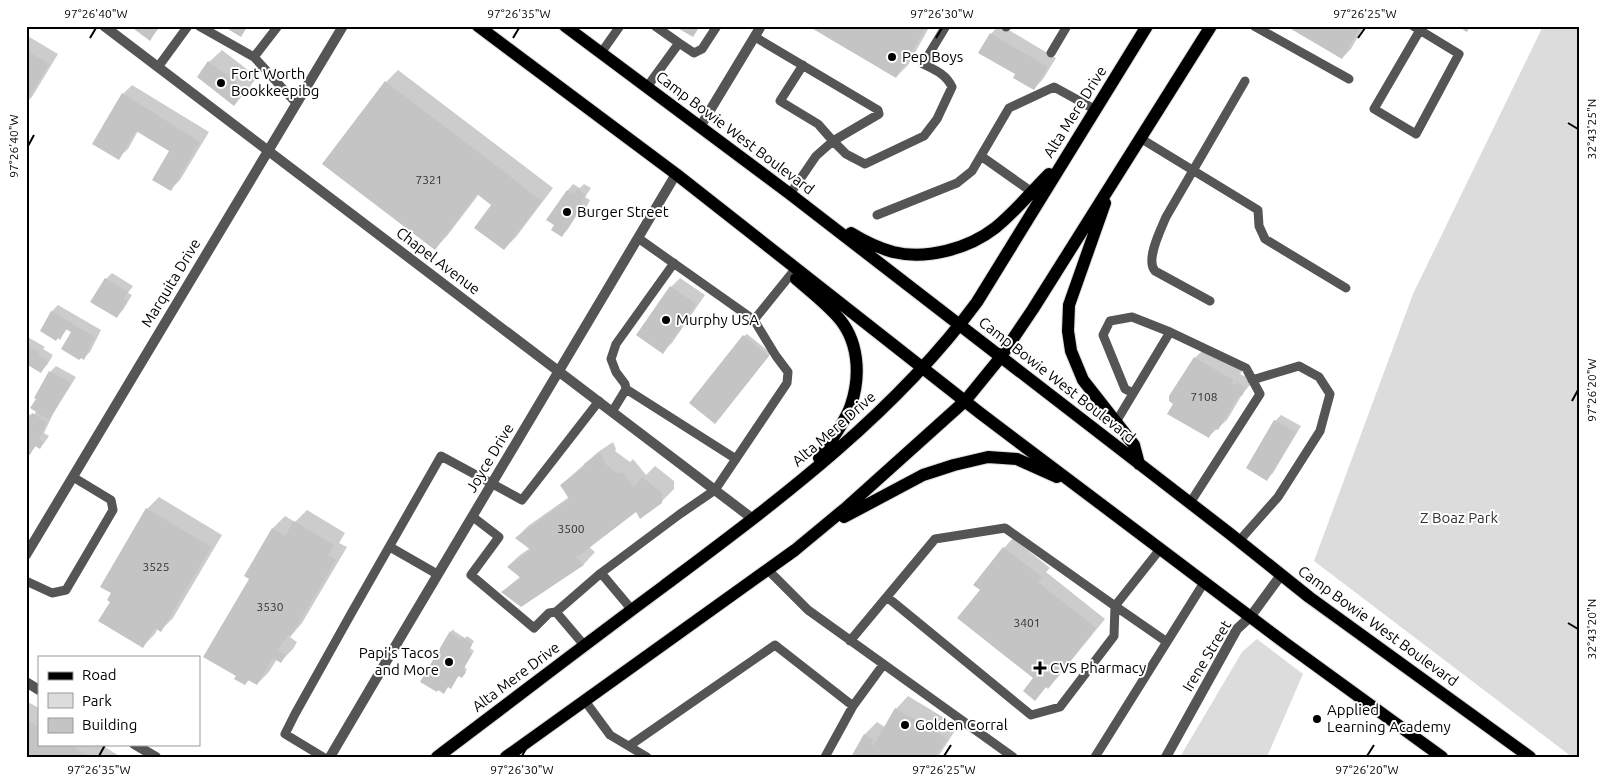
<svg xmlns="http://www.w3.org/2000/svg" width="1606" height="783" viewBox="0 0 1606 783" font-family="Ubuntu,sans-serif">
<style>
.green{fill:#dcdcdc}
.shadow{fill:#0003}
.building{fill:#c4c4c4}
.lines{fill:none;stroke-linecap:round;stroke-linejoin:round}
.primary-casing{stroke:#dbdbdb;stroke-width:14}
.lane{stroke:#555;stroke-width:9}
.street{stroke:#555;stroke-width:10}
.primary{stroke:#000;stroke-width:12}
.ticks{fill:none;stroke:#000;stroke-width:2}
.poi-dot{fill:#000;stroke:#fff;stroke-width:2}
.labels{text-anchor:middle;stroke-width:4;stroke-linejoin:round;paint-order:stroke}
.number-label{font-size:12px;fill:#313131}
.poi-label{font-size:15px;fill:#000;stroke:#fff;text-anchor:start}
.street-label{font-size:15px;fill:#000;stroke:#fff}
.park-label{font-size:15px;fill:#333;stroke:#fff}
.neatline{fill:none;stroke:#000;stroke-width:2}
.ticks-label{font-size:12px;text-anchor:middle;fill:#000}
</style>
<rect width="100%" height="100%" fill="#fff"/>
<!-- green -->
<path class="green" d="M1543 26H1580V757H1572L1314 561 1413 294Z
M1257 639 1303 674 1267 757H1180L1242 652Z"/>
<!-- shadow -->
<path class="shadow" d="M132 26H161L150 39Z
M810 26H930L908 65 896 77Z
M998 26H1002L1056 58 1043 79 1034 89 1016 74 991 34Z
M1288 26H1364L1351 49 1342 58Z
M26 35 58 54 32 97 26 103Z
M222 50 257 77 246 92 234 104 209 62Z
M398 70 553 188 516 237 504 249 493 205 479 194 447 236 435 248 386 82Z
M132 85 209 132 180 180 171 189 170 150 138 131 128 149 118 158 123 94Z
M573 184 580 188 584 184 591 188 585 197 590 200 586 208 580 214 578 213 568 229 562 235 555 224 548 220 568 190Z
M112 273 133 286 128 293 132 295 123 310 117 316 106 279Z
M680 278 705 295 672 343 662 352 671 287Z
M58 305 101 330 90 352 84 358 73 332 68 328 60 338 41 330 52 311Z
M747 334 771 353 718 420 744 336Z
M26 336 45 347 43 349 53 355 47 365 41 371 26 362Z
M1204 349 1242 371 1240 374 1244 376 1247 374 1250 385 1243 393 1227 420 1208 437 1195 358Z
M56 366 76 377 53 414 44 433 49 436 45 442 39 448 36 446 29 454 26 452V417L29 414 32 416 37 411 50 372Z
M1281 415 1301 426 1273 473 1267 479 1248 467 1275 421Z
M613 442 616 449 615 451 630 462 633 459 646 475 655 466 674 481V489L661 502 636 510 588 546 595 552 584 564 522 606 503 591 521 576 508 566 520 555 530 548 516 538 528 526 569 497 561 485 598 452Z
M159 497 222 535 173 618 161 630 158 628 155 634 143 646 111 601 147 509Z
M307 510 345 533 339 543 347 547 302 623 290 637 297 642 293 649 281 661 277 659 269 672 257 684 249 680 245 684 251 578 245 575 273 528 285 516 295 522Z
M1013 538 1050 568 1046 572 1105 619 1057 678 1048 687 1047 686 1035 699V678L982 589 975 584 1004 548Z
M453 629 454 631 465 638 467 636 474 641 470 648 474 651 464 667 467 669 464 674 459 675 453 685 451 632Z
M908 696 958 726 938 757H852L865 734 877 722 885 727 896 709Z
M26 701 39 708V744H100L121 757H26Z"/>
<!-- building -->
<path class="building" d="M130 26H159L150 41Z
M223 26H253L252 29 247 27 241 37Z
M674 26H700L693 37Z
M808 26H927L896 78Z
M1286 26H1358L1360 28 1342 59Z
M1457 26H1470L1467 32Z
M990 33 1048 67 1034 90 1013 78 1015 74 978 53Z
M26 50 49 64 26 103Z
M208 61 246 90 234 106 197 77Z
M385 81 542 201 504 250 474 228 491 205 477 194 435 250 322 164Z
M122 93 200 142 171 191 152 180 169 151 136 131 119 160 92 144Z
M577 189 586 195 580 204 585 207 580 215 577 213 562 237 551 230 554 225 546 220 567 190 574 194Z
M105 278 128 292 123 299 127 301 117 318 90 302Z
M670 286 696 304 663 354 636 335Z
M51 311 95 337 84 360 81 358 79 360 61 349 71 332 66 329 60 340 58 338 56 341 40 331Z
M743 335 769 356 715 424 689 403Z
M26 345 40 353 38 355 48 361 41 373 26 364Z
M1194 357 1233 380 1232 383 1235 385 1237 382 1246 388 1242 396 1239 395 1218 430 1214 428 1209 438 1167 414 1173 404 1169 401V396Z
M49 371 71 383 49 420 30 408 36 399 34 398Z
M32 413 47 422 39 440 44 442 40 449 35 446 30 455 26 453V421L27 422Z
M1274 420 1296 432 1267 481 1246 468Z
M600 453 605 462 604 463 618 474 621 471 633 486 634 487 642 477 662 493V503L640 519 636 512 576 558 584 565 521 607 501 592 521 578 507 567 531 550 515 538 569 499 560 485 585 466 584 464Z
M146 508 211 547 161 632 155 628 143 648 98 621 110 602 107 600 111 593 100 587Z
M294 521 334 545 328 555 336 560 291 636 288 635 278 650 286 655 281 663 273 658 257 685 248 680 245 685 234 679 236 676 203 657 249 579 244 576 272 528 285 536Z
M1003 547 1042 577 1038 582 1096 628 1048 689 1046 687 1035 701 1023 691 1033 678 957 618 980 590 973 585Z
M450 631 453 633 452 634 462 640 463 638 471 643 472 645 468 651 472 654 463 670 466 672 462 678 458 676 451 689 448 687 444 694 438 690 437 692 420 682Z
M895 708 947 739 936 756 851 757 864 734 874 740 871 744 873 746Z
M26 720 39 727V744H68L89 757H26Z"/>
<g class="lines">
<!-- primary casing -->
<g class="primary-casing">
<path id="primary" d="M478 26 676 174 980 413 1285 643 1442 757
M565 26 790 194 1229 533 1309 597 1530 757
M1105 203 1069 305 1068 331 1071 351 1083 380 1134 445 1139 464
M851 233C864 241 879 248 893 252 926 260 968 249 995 228 1015 212 1031 192 1049 174
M796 279C809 290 824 302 836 315 859 339 861 375 851 405 846 421 829 444 819 458
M844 517 923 475 954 465 988 457 1017 459 1057 477
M437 757C513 700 588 642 664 586 776 502 893 416 977 302L1147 26
M506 757 795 550 847 507 965 401 1000 358 1033 309 1211 26"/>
</g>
<!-- lane -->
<path class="lane" d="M199 26 254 57 278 26
M1254 26 1349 79
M1413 26 1459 54 1416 134 1374 109 1420 30
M1006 27 1007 26
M755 37 878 110 879 114 833 141 818 124 780 101 803 65
M679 43 694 53 702 49 717 26
M601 53 620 26
M1051 53 1067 26
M254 57 296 103
M158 67 188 26
M647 87 679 43 655 26
M1140 138 1258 210 1259 226 1265 239 1346 288
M981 156 1032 192
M790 194 816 156 833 141 846 154 865 164 924 136 937 119 952 87C946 74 935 70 923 64L946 26
M877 215 957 183 972 171 1009 108 1054 87 1096 110
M638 238 754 320
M1210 301 1155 271C1145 260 1161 229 1166 217L1245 81
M626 389 736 459
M1133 393 1125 389 1103 335 1110 321 1132 317 1170 332
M612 412 626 389 625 384 616 372 611 359 616 344 674 263
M1116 422 1170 332 1246 368 1260 394 1190 503
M473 517 499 537 471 575 534 628 549 613 556 612 584 645
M1239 541 1278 497 1320 431 1330 394 1319 377 1299 366 1252 380
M390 547 437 574
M768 570 808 610 1013 757
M26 581 52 593 66 590 113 510 111 500 73 477
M887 597 1031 715 1060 707 1114 636 1115 606
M1115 606 1167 642
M632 610 601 573 680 514 715 490 787 383 788 372 776 356 754 320 796 268
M556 612 601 573
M850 641 935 539 1005 528 1115 606 1161 548
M585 701 610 735 647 757
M853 706 883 665
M629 746 775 645 853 706 825 757
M323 757 285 734 295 714 352 612 441 456 522 500 599 401
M1095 757 1205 581"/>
<!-- street -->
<path class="street" d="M104 26 753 519
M700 127 761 26
M26 555 343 26
M26 682 39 690
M134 744 156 757
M330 757C444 562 561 369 676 174
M1166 757 1237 629 1251 616 1281 575"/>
<!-- primary -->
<use href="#primary" class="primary"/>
</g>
<!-- ticks -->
<path class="ticks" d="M90 38 96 28M513 38 519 28M936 38 942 28M1358 38 1365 28M1568 123 1578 129M28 146 34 135M1572 401 1578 390M1568 623 1578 629M99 756 105 745M522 756 528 745M944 756 951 745M1367 756 1374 745"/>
<!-- markers -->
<g class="poi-dot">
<circle cx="892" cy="57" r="5"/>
<circle cx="221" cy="83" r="5"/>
<circle cx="567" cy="212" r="5"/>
<circle cx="666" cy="320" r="5"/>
<circle cx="449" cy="662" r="5"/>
<path d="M1037.5 660.5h5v5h5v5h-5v5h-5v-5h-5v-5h5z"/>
<circle cx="1317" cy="719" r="5"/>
<circle cx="905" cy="725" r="5"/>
</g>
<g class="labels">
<!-- number labels -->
<g class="number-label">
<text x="429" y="184">7321</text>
<text x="1204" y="401">7108</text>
<text x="571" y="533">3500</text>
<text x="156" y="571">3525</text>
<text x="270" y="611">3530</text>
<text x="1027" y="627">3401</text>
</g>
<!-- poi labels -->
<g class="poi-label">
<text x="902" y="62">Pep Boys</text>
<text x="231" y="79">Fort Worth<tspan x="231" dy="17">Bookkeepibg</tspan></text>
<text x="577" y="217">Burger Street</text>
<text x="676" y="325">Murphy USA</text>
<text x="439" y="658" text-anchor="end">Papi's Tacos<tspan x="439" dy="17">and More</tspan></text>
<text x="1050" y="673">CVS Pharmacy</text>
<text x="1327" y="715">Applied<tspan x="1327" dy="17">Learning Academy</tspan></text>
<text x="915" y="730">Golden Corral</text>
</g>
<!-- street labels -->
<g class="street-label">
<text transform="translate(1075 112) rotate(-58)" y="5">Alta Mere Drive</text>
<text transform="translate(735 133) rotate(37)" y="5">Camp Bowie West Boulevard</text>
<text transform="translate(438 261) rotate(37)" y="5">Chapel Avenue</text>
<text transform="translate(171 283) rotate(-59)" y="5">Marquita Drive</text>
<text transform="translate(1057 380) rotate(38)" y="5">Camp Bowie West Boulevard</text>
<text transform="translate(834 429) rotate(-41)" y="5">Alta Mere Drive</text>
<text transform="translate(490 458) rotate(-59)" y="5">Joyce Drive</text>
<text transform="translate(1378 626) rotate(36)" y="5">Camp Bowie West Boulevard</text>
<text transform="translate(1207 656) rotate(-59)" y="5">Irene Street</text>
<text transform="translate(516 677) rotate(-37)" y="5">Alta Mere Drive</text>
</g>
<!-- park labels -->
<g class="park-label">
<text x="1459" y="523">Z Boaz Park</text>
</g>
</g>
<!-- border -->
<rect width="1606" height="783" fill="none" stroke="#ffffff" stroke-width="55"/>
<!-- legend -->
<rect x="38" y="656" width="162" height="90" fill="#ffffff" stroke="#999999"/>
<rect x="48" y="672" width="25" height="8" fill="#000000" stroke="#999999"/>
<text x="82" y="680" font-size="15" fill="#000000">Road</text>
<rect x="48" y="693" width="25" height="15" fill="#dcdcdc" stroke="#999999"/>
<text x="82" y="706" font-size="15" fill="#000000">Park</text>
<rect x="48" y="718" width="25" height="15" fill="#c4c4c4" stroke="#999999"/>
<text x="82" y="730" font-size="15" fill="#000000">Building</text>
<rect x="28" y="28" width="1550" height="728" class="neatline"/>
<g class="ticks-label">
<text x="96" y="18">97°26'40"W</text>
<text x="519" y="18">97°26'35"W</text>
<text x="942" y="18">97°26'30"W</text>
<text x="1365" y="18">97°26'25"W</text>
<text transform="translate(1592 129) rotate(-90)" y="4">32°43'25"N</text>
<text transform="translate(14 146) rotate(-90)" y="4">97°26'40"W</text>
<text transform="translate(1592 390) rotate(-90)" y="4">97°26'20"W</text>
<text transform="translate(1592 629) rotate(-90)" y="4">32°43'20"N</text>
<text x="99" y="774">97°26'35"W</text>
<text x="522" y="774">97°26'30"W</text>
<text x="944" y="774">97°26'25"W</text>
<text x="1367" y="774">97°26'20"W</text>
</g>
</svg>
